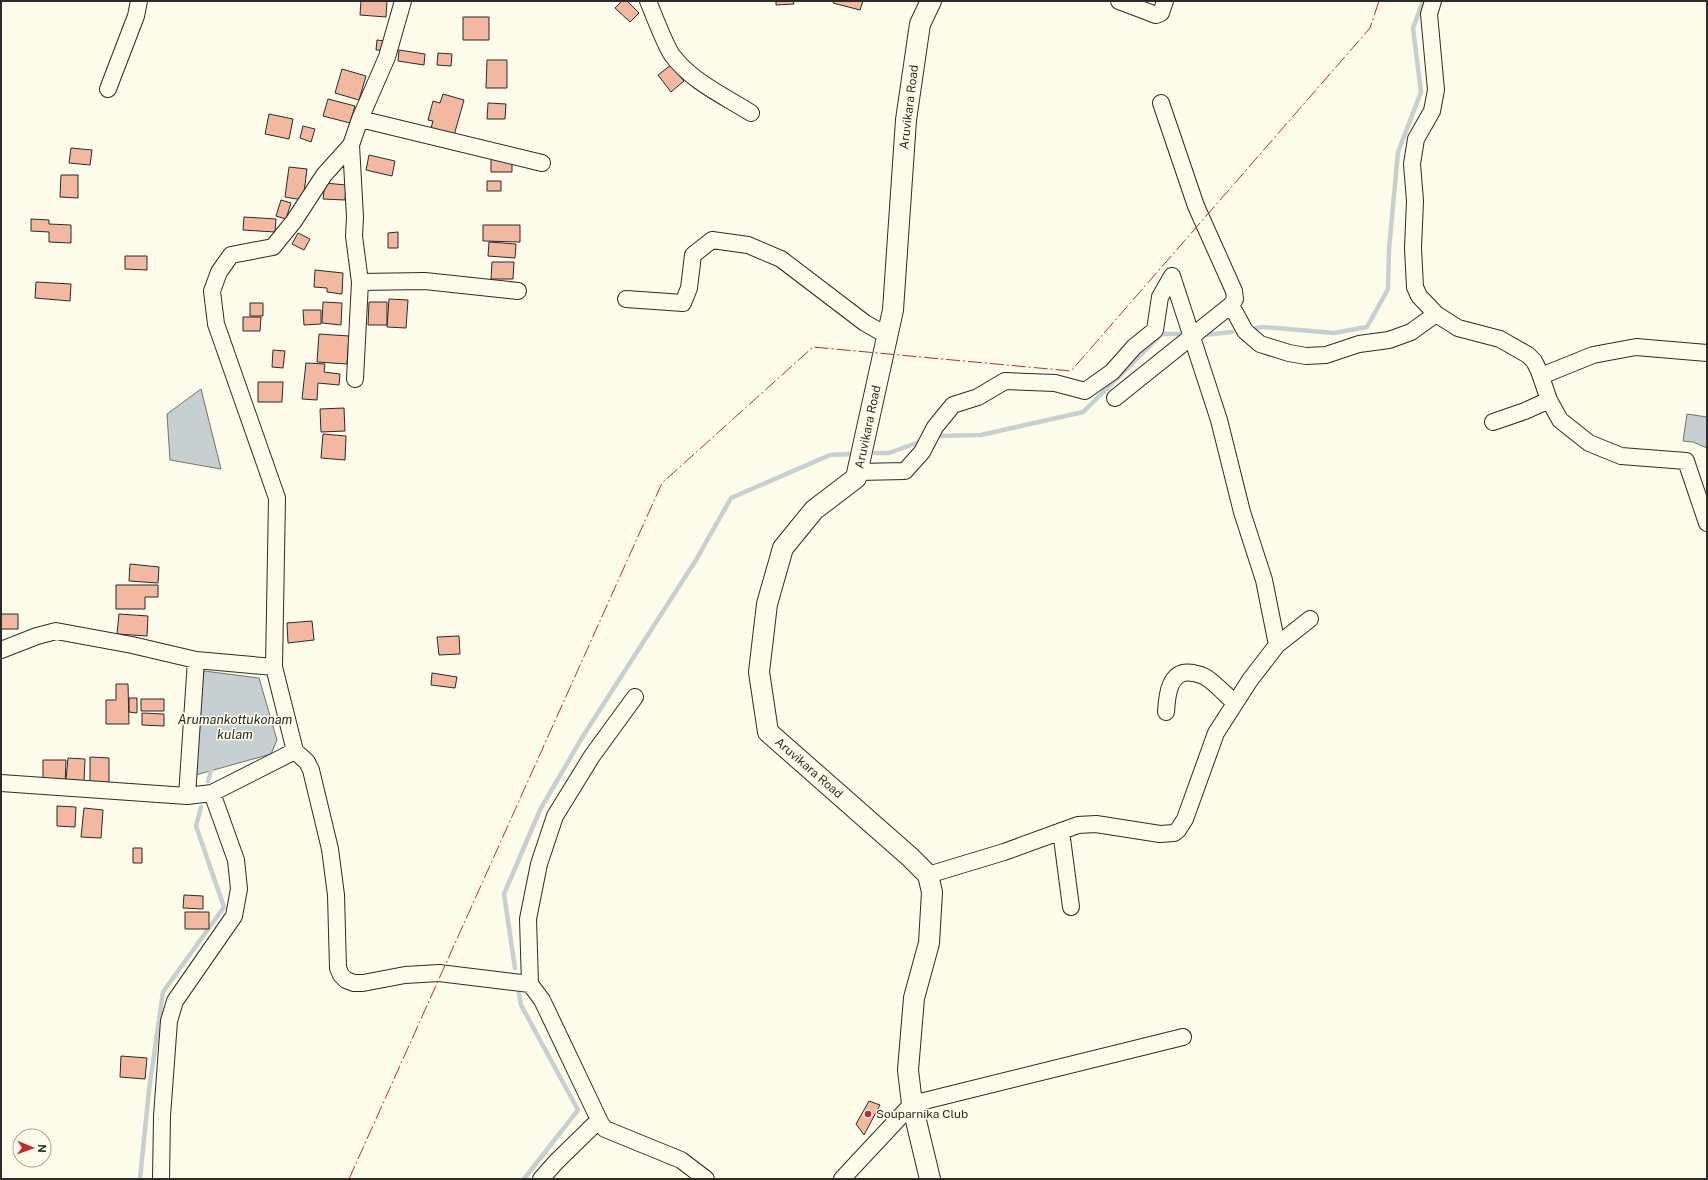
<svg xmlns="http://www.w3.org/2000/svg" width="1708" height="1180" viewBox="0 0 1708 1180" font-family="'Public Sans',sans-serif">
<style>
.water{fill:#c7d0d0;stroke:#74746e}
.lines{fill:none;stroke-linecap:round;stroke-linejoin:round}
.stream{stroke:#c7d0d0;stroke-width:4.5}
.building{fill:#f2b8a0;stroke:#2b2b2b}
.minor-casing{stroke:#2b2b2b;stroke-width:18}
.major-casing{stroke:#2b2b2b;stroke-width:22}
.minor{stroke:#fdfbea;stroke-width:16}
.major{stroke:#fdfbea;stroke-width:20}
.power{stroke:#c62828;stroke-width:1;stroke-dasharray:14 3 2 3;stroke-linecap:butt}
.poi-dot{fill:#c62828;stroke:#fdfbea;stroke-width:1.5}
.labels{text-anchor:middle;stroke-width:3;stroke-linejoin:round;paint-order:stroke}
.street-label{font-size:12px;fill:#2b2b2b;stroke:#fdfbea}
.poi-label{font-size:12px;fill:#2b2b2b;stroke:#fdfbea;text-anchor:start}
.water-label{font-size:13px;font-style:italic;fill:#2b2b2b;stroke:#fdfbea}
</style>
<rect width="100%" height="100%" fill="#fdfbea"/>
<!-- water -->
<path class="water" d="M201 389 221 469 170 460 167 414Z
M1687 414 1707 417V448L1693 442 1683 441Z
M204 671 259 678 277 740 271 754 192 776Z"/>
<g class="lines">
<!-- stream -->
<path class="stream" d="M1256 328 1263 327 1334 333 1367 327 1388 289 1389 249 1398 152 1421 92 1413 28 1423 1
M1203 335 1232 332
M935 436 981 435 1083 412 1162 334H1179
M875 453H889L922 441
M208 781 212 767
M515 968 504 894 540 810 583 736 696 560 731 498 830 455 849 454
M519 994 521 1005 578 1110 524 1179
M140 1179 149 1090 163 992 224 907 196 826 201 807"/>
</g>
<!-- building -->
<path class="building" d="M361 1H387L386 17 360 15Z
M622 1H627L639 13 630 22 615 8Z
M776 1H793L794 4 776 5Z
M834 1H863L860 10 833 3Z
M463 17H489V40H463Z
M377 40 385 41 384 50H376Z
M399 50 425 54 424 65 398 61Z
M438 53 452 54 451 66 437 65Z
M487 60H507V88H486Z
M671 65 684 81 671 92 658 75Z
M342 69 366 76 359 100 335 93Z
M443 94 464 100 453 139 430 132 433 121 428 120 433 101 440 103Z
M328 99 355 106 350 123 323 116Z
M488 103 506 104 505 119H487Z
M269 114 293 119 289 139 265 134Z
M303 126 315 129 311 142 300 138Z
M71 148 92 150 90 165 69 163Z
M369 155 395 161 392 176 366 170Z
M491 156H512V172H491Z
M289 167 307 169 303 200 285 197Z
M61 175H78V198L60 197Z
M487 181H501V191H487Z
M325 183 346 185 345 200 323 199Z
M281 200 291 203 286 219 276 216Z
M244 217 276 219 275 232 243 230Z
M31 219 49 220V224L71 225V243L49 242V232L31 231Z
M483 225H520V242L483 241Z
M398 232V248H388V233Z
M298 233 310 239 304 250 292 244Z
M489 242 516 244 515 258 488 256Z
M125 256H147V270L125 269Z
M492 262H514L513 279H491Z
M315 270 343 273 342 294 327 292V288L314 287Z
M36 282 71 284 70 301 35 298Z
M389 299 408 300 406 328 387 327Z
M323 302 342 303 341 325 322 323Z
M369 302H387V325H368Z
M250 303H263V316H250Z
M303 310H321V324L304 325Z
M243 317H261L260 331H243Z
M319 334 349 336 347 364 317 362Z
M273 350 285 351 283 368 272 367Z
M306 363 325 364 324 372 340 374 339 385 318 383 317 400 302 399Z
M258 382H283L282 402H258Z
M344 408 345 431 321 432 320 409Z
M323 434 346 436 345 460 321 458Z
M130 564 159 567 158 583 129 581Z
M116 585H158V597H145V609H116Z
M1 614H18V629H1Z
M119 614 148 616 147 636 117 634Z
M312 621 314 640 288 643 287 623Z
M459 636 460 654 439 655 437 637Z
M432 673 457 677 455 688 431 685Z
M116 684H128L129 724H106V700H116Z
M129 698H137V713L129 712Z
M141 699H164V711H141Z
M142 713 164 714V726L142 725Z
M90 757 109 758V787H90Z
M68 758 85 759 84 782 66 780Z
M43 760H66L65 785H43Z
M57 806 76 807 75 827 57 826Z
M84 808 103 810 101 838 81 837Z
M133 848H142V863H133Z
M184 895 203 896V909L183 908Z
M185 912H209V929H185Z
M121 1056 147 1058 145 1079 120 1077Z
M869 1101 880 1105 864 1135 856 1124Z"/>
<g class="lines">
<!-- minor casing -->
<g class="minor-casing">
<path id="minor" d="M648 1C654 15 664 43 672 55 691 81 724 96 751 113
M1119 1 1156 15 1161 13 1165 1
M1433 1 1429 14 1436 90 1432 111 1416 139 1412 164 1415 201 1413 248 1415 287 1419 296 1436 314 1458 328 1500 339 1528 355 1534 361 1539 371 1549 400 1560 420 1589 443 1621 456 1686 461 1707 523
M108 89 136 16 139 1
M360 119 542 163
M351 145 355 217 354 236 360 282 355 379
M1172 276 1219 420 1242 512 1264 580 1277 645
M360 282 425 281 518 291
M626 299 683 303 689 288 693 255 712 240 748 245 781 259 865 323 888 336
M1231 305 1245 331 1260 344 1289 353 1306 356 1326 355 1359 344 1389 340 1411 332 1436 314
M1543 380 1546 374 1593 355 1636 347 1707 353
M1115 398 1231 305 1235 299 1234 291 1196 206 1161 103
M1493 422 1525 411 1549 400
M858 472 905 471 922 452 935 427 953 405 978 397 1005 381 1055 383 1085 391 1112 372 1134 347 1155 330 1160 297 1172 276
M1 650 37 636 56 631 132 645 196 660 274 667
M1166 712C1167 695 1169 669 1193 673 1198 674 1203 675 1207 678 1217 685 1226 695 1235 703
M295 751 274 667 277 498 216 324 212 291 219 272 231 255 273 247 294 221 324 175 351 145 360 119 387 57 403 1
M1 783 187 796 212 793 295 751 307 762 311 770 330 849 336 895 338 968 341 975 346 980 354 983H363L405 975 439 973 530 984 542 1000 601 1124 605 1129 681 1160 706 1179
M187 796 196 660
M1061 831 1071 907
M928 875 1004 852 1078 825 1096 824 1160 834 1174 833 1178 830 1185 819 1216 733 1250 680 1277 645 1310 619
M530 984 528 919 539 864 555 816 592 756 635 697
M161 1179 162 1116 169 1021 175 1001 234 916 239 889 236 860 212 793
M541 1179 556 1162 599 1120
M842 1179 912 1104 1183 1037"/>
</g>
<!-- major casing -->
<g class="major-casing">
<path id="major" d="M930 1179 912 1104 908 1070 914 998 929 943 932 892 928 875 910 857 768 732 759 672 767 604 783 548 814 510 856 478 893 310 906 120 920 24 931 1"/>
</g>
<!-- minor -->
<use href="#minor" class="minor"/>
<!-- major -->
<use href="#major" class="major"/>
<!-- power -->
<path class="power" d="M349 1179 662 483 813 347 1071 371 1370 28 1379 1"/>
</g>
<!-- markers -->
<circle class="poi-dot" cx="868" cy="1114" r="4"/>
<g class="labels">
<!-- street labels -->
<g class="street-label">
<text transform="translate(909 107) rotate(-83)" y="4">Aruvikara Road</text>
<text transform="translate(868 427) rotate(-78)" y="4">Aruvikara Road</text>
<text transform="translate(809 768) rotate(41)" y="4">Aruvikara Road</text>
</g>
<!-- poi labels -->
<g class="poi-label">
<text x="876" y="1118">Souparnika Club</text>
</g>
<!-- water labels -->
<g class="water-label">
<text x="235" y="724">Arumankottukonam<tspan x="235" dy="15">kulam</tspan></text>
</g>
</g>
<!-- border -->
<rect width="1708" height="1180" fill="none" stroke="#2b2b2b" stroke-width="4"/>
<!-- north arrow -->
<g transform="translate(32 1148) rotate(92)"><circle r="19" fill="#fdfbea" stroke="#a9a89e"/>
<path d="M0-3L7 15L0 10L-7 15Z" fill="#c62828"/>
<text y="-6" font-size="11" font-weight="bold" text-anchor="middle" fill="#2b2b2b">N</text>
</g>
</svg>
